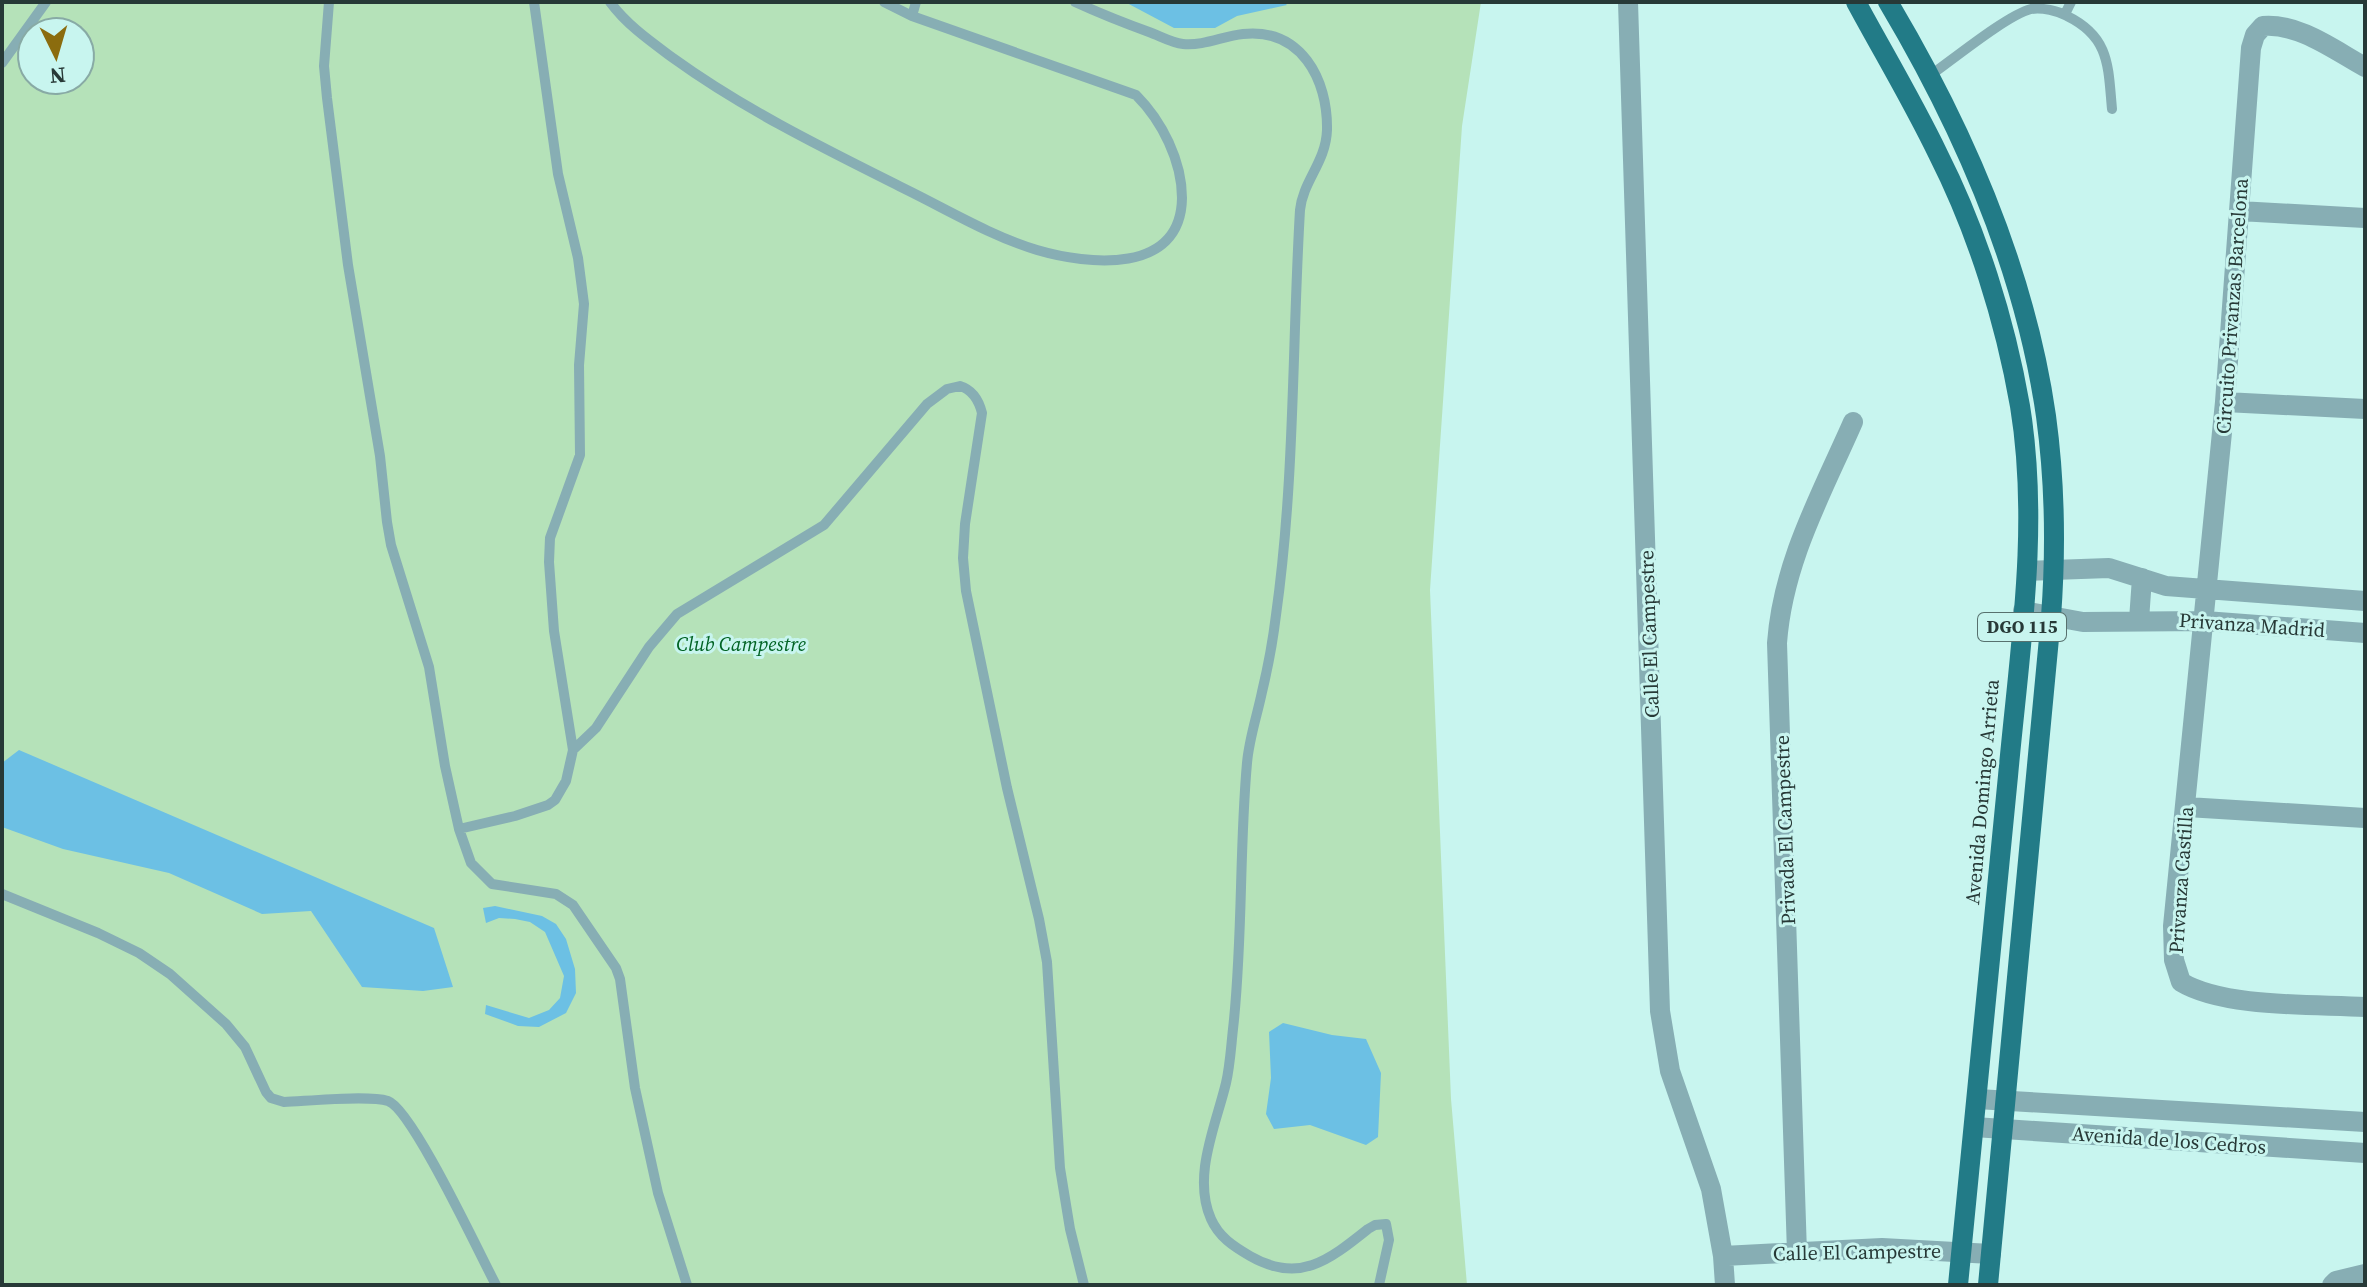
<svg xmlns="http://www.w3.org/2000/svg" width="2367" height="1287" viewBox="0 0 2367 1287" font-family="'Source Serif 4',serif">
<style>
.green{fill:#b5e2b9;fill-rule:evenodd}
.water{fill:#6cc0e4}
.lines{fill:none;stroke-linecap:round;stroke-linejoin:round}
.lane{stroke:#87aeb4;stroke-width:10}
.street{stroke:#87aeb4;stroke-width:20}
.primary{stroke:#227b87;stroke-width:20}
.labels{text-anchor:middle;stroke-width:6;stroke-linejoin:round;paint-order:stroke}
.shield{fill:#c8f5ef;stroke:#57716e;stroke-width:2}
.shield-label{font-size:18px;font-weight:bold;fill:#273937}
.street-label{font-size:20px;fill:#273937;stroke:#c8f5ef}
.park-label{font-size:20px;font-style:italic;fill:#006323;stroke:#c8f5ef}
</style>
<rect width="100%" height="100%" fill="#c8f5ef"/>
<!-- green -->
<path class="green" d="M2 2H1481L1462 126 1430 590 1451 1099 1467 1285H2ZM32 32H80V80H32Z"/>
<!-- water -->
<path class="water" d="M1125 2H1284L1287 5 1237 16 1215 28H1174Z
M19 750 434 928 453 987 423 991 362 987 311 911 262 914 169 873 63 849 2 827V763Z
M495 906 542 916 556 924 566 939 575 969 576 993 566 1013 539 1027 518 1026 485 1014 486 1005 529 1018 549 1010 560 998 564 976 545 932 530 922 515 919 499 918 486 923 483 908Z
M1283 1023 1332 1035 1366 1039 1381 1073 1378 1137 1366 1145 1310 1125 1274 1129 1266 1114 1271 1078 1269 1032Z"/>
<g class="lines">
<!-- lane -->
<path class="lane" d="M329 2 324 66 327 98 348 265 380 456 387 522 391 545 429 667 445 766 459 829 471 863 492 884 556 894 573 905 616 968 620 979 635 1088 658 1193 687 1285
M610 2C627 25 650 41 673 58 745 110 825 149 905 189 948 210 991 236 1037 250 1088 265 1181 275 1182 198 1182 161 1162 121 1136 95L912 16 884 2
M1075 2C1099 13 1124 23 1149 32 1160 36 1172 43 1183 44 1204 46 1223 36 1243 34 1301 28 1328 79 1327 130 1326 162 1303 181 1300 210 1292 345 1295 480 1276 615 1273 640 1268 667 1262 692 1257 716 1249 739 1247 763 1239 852 1243 941 1233 1029 1231 1047 1230 1066 1226 1083 1216 1125 1192 1176 1211 1219 1219 1237 1233 1246 1250 1256 1299 1284 1328 1261 1368 1229L1375 1225 1386 1224 1389 1240 1379 1285
M2065 14 2071 2
M912 16 916 2
M2 63 46 2
M1928 77C1951 61 2007 15 2031 9 2042 7 2058 11 2067 16 2110 37 2108 66 2112 109
M573 750 596 728 649 647 677 614 824 525 927 404 947 389 960 386C973 390 979 401 982 413L965 524 963 558 966 591 1007 788 1039 919 1047 962 1060 1168 1070 1229 1084 1285
M459 829 515 816 548 805 555 800 566 781 573 750 554 631 549 562 550 538 580 455 579 365 584 304 578 258 558 174 534 2
M2 894 98 933 139 953 170 974 226 1024 245 1047 266 1092 271 1098 284 1102C308 1101 368 1095 388 1101 412 1109 480 1255 496 1285"/>
<!-- street -->
<path class="street" d="M1628 2 1660 1011 1670 1071 1711 1189 1723 1256 1725 1285
M2365 67C2334 50 2299 23 2263 26L2255 35 2251 48 2225 402 2173 926 2174 960 2181 982C2224 1008 2313 1004 2365 1007
M2239 211 2365 218
M2225 402 2365 409
M2027 571 2109 568 2166 586 2365 601
M2023 611 2083 622 2205 621 2365 633
M2139 620 2142 578
M2187 807 2365 818
M1977 1099 2365 1122
M1974 1127 2365 1153
M1797 1253 1777 643C1783 562 1821 495 1853 422
M1723 1256 1882 1248 1991 1254
M2332 1285 2336 1281 2365 1274"/>
<!-- primary -->
<path class="primary" d="M1856 2C1883 52 1913 102 1938 154 1977 231 2005 320 2020 406 2040 528 2019 654 2008 776 1991 946 1975 1115 1958 1285
M1888 2C1963 128 2025 270 2046 416 2055 482 2056 550 2051 617L1988 1285"/>
</g>
<g class="labels">
<!-- shield labels -->
<rect class="shield" x="1978" y="613" width="88" height="28" rx="6"/>
<g class="shield-label">
<text x="2022" y="633">DGO 115</text>
</g>
<!-- street labels -->
<g class="street-label">
<text transform="translate(2232 306) rotate(-86)" y="7">Circuito Privanzas Barcelona</text>
<text transform="translate(2252 625) rotate(4)" y="7">Privanza Madrid</text>
<text transform="translate(1649 634) rotate(-92)" y="7">Calle El Campestre</text>
<text transform="translate(1982 792) rotate(-85)" y="7">Avenida Domingo Arrieta</text>
<text transform="translate(1785 830) rotate(-92)" y="7">Privada El Campestre</text>
<text transform="translate(2181 880) rotate(-86)" y="7">Privanza Castilla</text>
<text transform="translate(2169 1140) rotate(4)" y="7">Avenida de los Cedros</text>
<text transform="translate(1857 1252) rotate(-1)" y="7">Calle El Campestre</text>
</g>
<!-- park labels -->
<g class="park-label">
<text x="741" y="651">Club Campestre</text>
</g>
</g>
<!-- border -->
<rect width="2367" height="1287" fill="none" stroke="#273937" stroke-width="8"/>
<!-- north arrow -->
<g transform="translate(56 56) rotate(175)"><circle r="38" fill="#c8f5ef" stroke="#88aaa5" stroke-width="2"/>
<path d="M0-6L14 30L0 20L-14 30Z" fill="#8b6c0e"/>
<text y="-12" font-size="22" font-weight="bold" text-anchor="middle" fill="#273937">N</text>
</g>
</svg>
